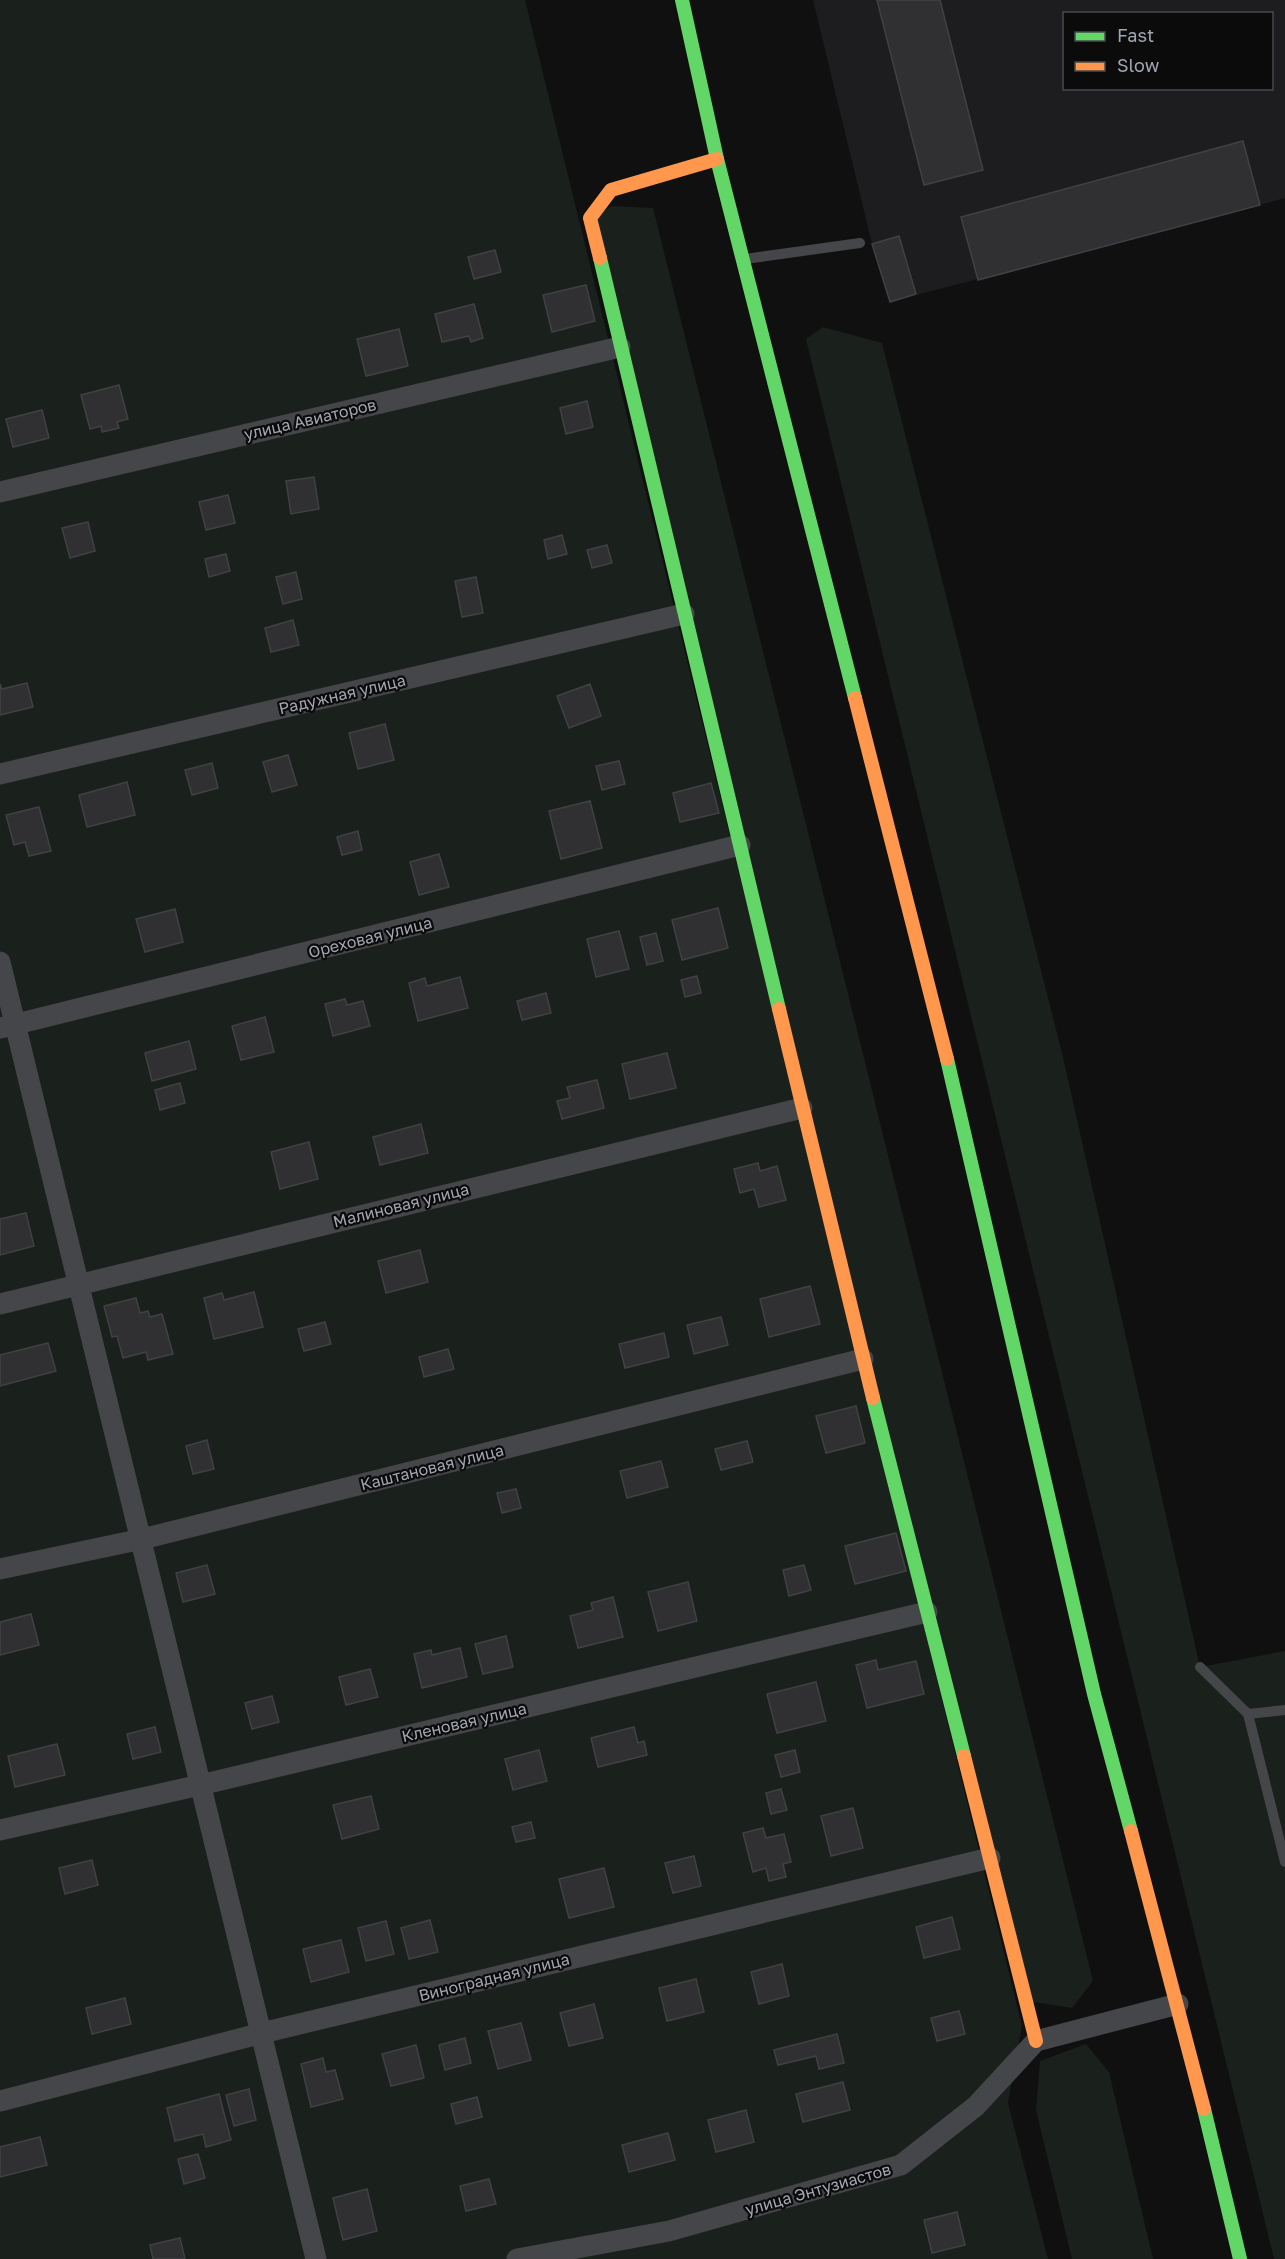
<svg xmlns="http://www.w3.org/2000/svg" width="1285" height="2259" viewBox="0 0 1285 2259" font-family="'Golos Text',sans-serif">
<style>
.built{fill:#1d1d1f;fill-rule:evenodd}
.green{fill:#1a201b}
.building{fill:#303033;stroke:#404144;stroke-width:1.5}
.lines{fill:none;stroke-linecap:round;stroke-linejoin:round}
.lane{stroke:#454649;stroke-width:10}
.street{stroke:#454649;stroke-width:21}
.fast{stroke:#63d668;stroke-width:14}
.slow{stroke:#ff974d;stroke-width:14}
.labels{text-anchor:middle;stroke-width:4.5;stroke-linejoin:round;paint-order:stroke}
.street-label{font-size:16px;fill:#a1a6b1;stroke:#0b0b0c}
</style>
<rect width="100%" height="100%" fill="#101010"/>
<!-- built -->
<path class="built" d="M813 0H1285V198L890 302 872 244ZM1064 14H1272V88H1064Z"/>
<!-- green -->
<path class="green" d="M0 0H525L1022 2026 1008 2103 1048 2259H0Z
M612 206 653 208 1093 1981 1072 2008 1027 2001 590 218Z
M823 327 882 343 1063 1057 1200 1667 1285 1651V2259H1274L806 339Z
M1086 2044 1109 2072 1153 2259H1072L1036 2110 1040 2061Z"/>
<!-- building -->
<path class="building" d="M877 0H940L983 170 924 185Z
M1243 141 1260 205 978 280 961 217Z
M899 236 916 294 890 302 872 244Z
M495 250 501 272 474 279 468 257Z
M586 285 595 321 552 332 543 295Z
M474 304 483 338 471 342 469 336 442 342 435 314Z
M399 329 408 366 366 376 357 339Z
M119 385 128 419 117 422 119 428 102 432 101 426 90 429 81 395Z
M587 401 593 427 566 434 560 408Z
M42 410 49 438 13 447 6 419Z
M314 477 319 509 291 514 286 481Z
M228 495 235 523 206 530 199 502Z
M88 522 95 551 70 558 62 528Z
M562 535 567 554 548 559 544 540Z
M607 545 612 563 592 568 587 550Z
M226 554 230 571 209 577 205 559Z
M296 572 302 599 283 604 276 577Z
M476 577 483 613 462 617 455 581Z
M293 620 299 645 271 652 265 628Z
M27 683 33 707 0 715V684L2 689Z
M590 684 601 716 569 728 557 696Z
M385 724 394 760 358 769 349 733Z
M288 755 297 785 272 792 263 762Z
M619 761 625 784 602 790 596 766Z
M212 763 218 788 192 795 185 770Z
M127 782 135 815 87 827 79 795Z
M711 783 719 813 680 822 673 793Z
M590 801 602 848 561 859 549 811Z
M39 807 51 851 29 856 25 842 14 845 6 815Z
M358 831 362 850 342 855 337 837Z
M439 854 449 887 419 895 410 862Z
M718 908 728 948 682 960 672 920Z
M175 909 183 942 145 952 136 919Z
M619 931 629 969 596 977 587 939Z
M656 933 663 961 647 965 640 937Z
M697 976 701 993 685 997 681 980Z
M460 977 468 1008 418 1021 409 983 425 978 427 986Z
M546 993 551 1013 522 1020 517 1001Z
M345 999 347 1005 363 1001 370 1026 333 1036 325 1004Z
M265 1017 274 1052 241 1060 232 1026Z
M189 1041 196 1069 152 1081 145 1053Z
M667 1053 676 1088 630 1099 622 1064Z
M597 1080 604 1108 562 1119 557 1101 570 1098 567 1087Z
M180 1083 185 1103 160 1110 155 1090Z
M421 1124 428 1153 380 1165 373 1137Z
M309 1142 318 1179 280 1189 271 1152Z
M758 1163 760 1171 777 1166 786 1200 759 1207 754 1189 740 1193 734 1169Z
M26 1213 34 1246 0 1255V1219Z
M420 1250 428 1282 386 1293 378 1261Z
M810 1286 820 1324 769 1337 760 1299Z
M254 1292 263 1327 214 1339 204 1298 222 1293 224 1300Z
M136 1298 140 1313 148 1311 150 1317 162 1314 173 1354 148 1360 146 1352 123 1358 117 1336 112 1337 104 1306Z
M721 1317 728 1345 694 1354 687 1325Z
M325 1322 331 1344 304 1351 298 1329Z
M664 1333 669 1357 625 1368 619 1344Z
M48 1343 56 1371 0 1386V1355Z
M448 1349 454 1369 424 1377 419 1357Z
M856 1406 865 1443 826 1453 816 1416Z
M207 1440 214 1469 193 1474 186 1446Z
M747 1441 753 1462 721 1470 715 1449Z
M661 1461 668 1487 627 1498 620 1471Z
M516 1489 521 1508 502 1513 497 1493Z
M896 1533 906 1571 855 1584 845 1546Z
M207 1565 215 1594 183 1602 176 1573Z
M804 1565 811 1590 789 1596 783 1570Z
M688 1582 697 1621 658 1631 648 1592Z
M613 1597 623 1637 578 1648 570 1616 593 1610 591 1603Z
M31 1614 39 1645 0 1655V1622Z
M506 1636 513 1667 483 1674 475 1644Z
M460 1648 467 1677 422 1688 414 1654 431 1650 432 1655Z
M876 1660 878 1670 916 1661 924 1694 867 1708 856 1665Z
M370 1669 378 1697 346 1705 339 1677Z
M816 1682 826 1721 777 1733 767 1694Z
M272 1696 279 1722 252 1729 245 1703Z
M155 1727 161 1752 133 1759 127 1734Z
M634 1727 638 1743 644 1741 647 1755 598 1767 591 1738Z
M57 1744 65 1775 15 1787 8 1756Z
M539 1750 547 1781 513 1790 505 1759Z
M795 1750 800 1772 781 1777 775 1755Z
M781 1789 787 1810 771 1814 766 1793Z
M371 1796 379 1829 342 1839 333 1805Z
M853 1808 863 1848 831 1856 821 1816Z
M531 1822 535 1838 516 1842 512 1827Z
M763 1828 766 1838 784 1834 791 1862 783 1864 786 1877 769 1881 766 1868 753 1872 743 1833Z
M694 1856 701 1886 673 1893 665 1863Z
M92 1860 98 1885 65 1894 59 1868Z
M604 1868 614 1907 569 1918 559 1879Z
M952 1917 960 1949 924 1958 916 1927Z
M430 1920 438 1952 409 1959 401 1928Z
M386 1921 394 1954 366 1961 358 1928Z
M341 1940 349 1972 311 1982 303 1949Z
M782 1964 789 1996 759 2004 751 1972Z
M696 1979 704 2012 667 2021 659 1988Z
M125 1998 131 2024 92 2034 86 2008Z
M594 2004 603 2038 569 2046 560 2013Z
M959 2011 965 2034 937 2041 931 2018Z
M521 2023 531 2060 498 2069 488 2031Z
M837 2034 844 2063 819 2069 816 2056 778 2065 774 2050Z
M465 2038 471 2063 445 2070 439 2045Z
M416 2045 424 2078 391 2086 382 2054Z
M323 2058 326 2072 335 2070 343 2099 311 2107 301 2064Z
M843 2082 850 2110 803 2122 796 2094Z
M249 2089 256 2120 234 2126 226 2095Z
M219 2094 231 2140 206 2147 203 2134 175 2141 167 2108Z
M477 2097 482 2117 456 2124 451 2104Z
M746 2110 754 2142 716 2152 708 2120Z
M668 2133 675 2160 629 2172 622 2145Z
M40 2137 47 2165 0 2177V2147Z
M198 2154 205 2178 184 2184 178 2159Z
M489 2179 496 2204 466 2211 460 2186Z
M367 2189 377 2231 343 2240 333 2198Z
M957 2212 965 2245 932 2253 924 2220Z
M180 2238 185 2259H153L150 2245Z"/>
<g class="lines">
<!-- lane -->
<path class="lane" d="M745 259 860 243
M1200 1667 1248 1714 1285 1710
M1248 1714 1285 1862"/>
<!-- street -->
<path class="street" d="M0 492 620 347
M0 774 684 614
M0 962 316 2259
M0 1028 740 845
M0 1304 802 1108
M0 1569 142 1539 863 1359
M0 1830 200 1785 927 1612
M0 2101 262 2033 990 1858
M517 2259 669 2231 901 2165 976 2106 1036 2041 1178 2004"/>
<!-- fast -->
<path class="fast" d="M682 0 717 159 855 698
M600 258 779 1009
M947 1059 1094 1694 1131 1831
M873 1398 964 1756
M1204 2109 1240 2259"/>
<!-- slow -->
<path class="slow" d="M600 258 590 218 611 190 717 159
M855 698 947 1059
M779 1009 873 1398
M964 1756 1036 2041
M1131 1831 1204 2109"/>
</g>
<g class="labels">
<!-- street labels -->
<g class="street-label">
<text transform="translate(310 419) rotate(-13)" y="6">улица Авиаторов</text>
<text transform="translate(342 694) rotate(-13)" y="6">Радужная улица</text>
<text transform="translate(370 937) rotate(-14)" y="6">Ореховая улица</text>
<text transform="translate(401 1205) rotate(-14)" y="6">Малиновая улица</text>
<text transform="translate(432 1467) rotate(-14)" y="6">Каштановая улица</text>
<text transform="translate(464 1722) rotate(-13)" y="6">Кленовая улица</text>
<text transform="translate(494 1977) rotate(-14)" y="6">Виноградная улица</text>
<text transform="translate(818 2189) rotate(-16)" y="6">улица Энтузиастов</text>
</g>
</g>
<!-- legend -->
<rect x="1063" y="12" width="210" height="78" fill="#0b0b0c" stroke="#47494e" stroke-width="1.5"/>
<rect x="1075" y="32" width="30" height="9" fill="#63d668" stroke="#47494e" stroke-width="1.5"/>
<text x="1117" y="42" font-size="18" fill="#a1a6b1">Fast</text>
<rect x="1075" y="62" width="30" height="9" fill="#ff974d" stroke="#47494e" stroke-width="1.5"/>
<text x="1117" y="72" font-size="18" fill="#a1a6b1">Slow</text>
</svg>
